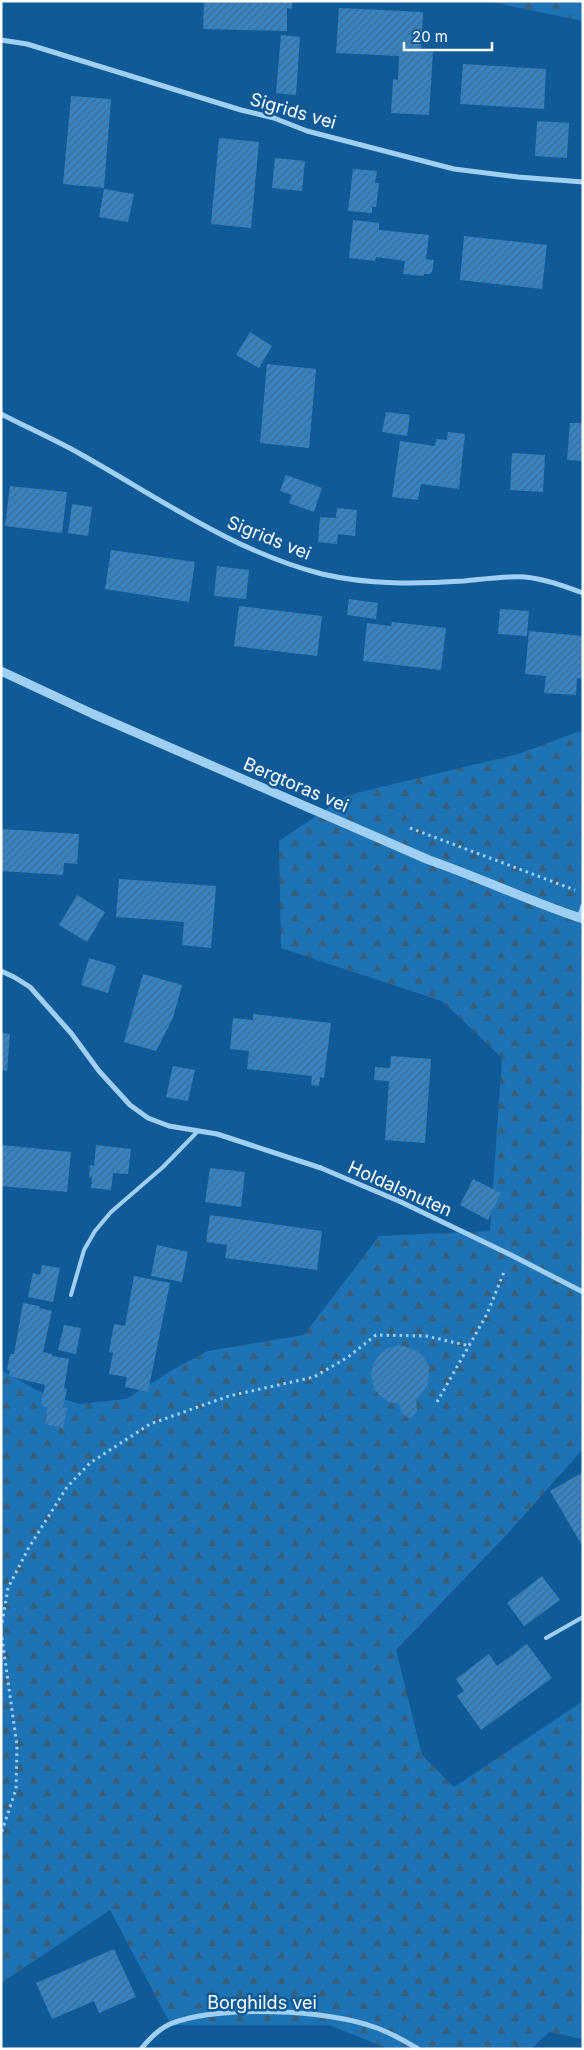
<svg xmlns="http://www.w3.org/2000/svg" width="584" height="2050" viewBox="0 0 584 2050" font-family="Inter,sans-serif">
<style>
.forest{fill:url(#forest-firs)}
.building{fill:url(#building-hatch)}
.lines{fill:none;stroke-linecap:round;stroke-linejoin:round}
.path{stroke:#a0cff4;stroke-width:3;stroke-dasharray:2.5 4;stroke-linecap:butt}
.service{stroke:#a0cff4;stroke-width:4}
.minor{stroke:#a0cff4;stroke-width:5}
.tertiary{stroke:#a0cff4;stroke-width:9}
.labels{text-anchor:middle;stroke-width:5;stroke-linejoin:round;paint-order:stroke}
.street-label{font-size:18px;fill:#fff;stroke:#105a98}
</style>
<defs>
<pattern id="forest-firs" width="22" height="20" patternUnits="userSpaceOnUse" patternTransform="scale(1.25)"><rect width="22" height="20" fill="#1e73b5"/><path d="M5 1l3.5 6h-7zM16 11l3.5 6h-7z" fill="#375e7b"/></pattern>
<pattern id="building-hatch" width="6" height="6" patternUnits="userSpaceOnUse" patternTransform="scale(1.25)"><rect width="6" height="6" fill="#3883c0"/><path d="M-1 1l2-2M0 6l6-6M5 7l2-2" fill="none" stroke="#406d92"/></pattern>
</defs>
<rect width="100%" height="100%" fill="#105a98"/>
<!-- forest -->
<path class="forest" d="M487 1H583V21Z
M583 730V1449L510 1531 396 1650 422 1755 454 1787 583 1701V2039L549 2032 531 2049H389L329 2025H171L110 1910 1 1983V1368L3 1371 38 1391 79 1404 126 1399 174 1369 208 1351 304 1335 379 1236 490 1231 502 1058 442 1001 281 948 279 841 348 795 518 754Z"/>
<!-- building -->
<path class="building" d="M204 1H292V9L287 8V31L203 29Z
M339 8 423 12 421 51 433 52 429 115 391 113 393 79 398 80 399 56 336 53Z
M281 35 300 37 296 95 276 93Z
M463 64 546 69 544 109 460 104Z
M71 96 111 99 104 188 63 184Z
M537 121 569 123 567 158 535 156Z
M219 138 259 142 251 228 211 224Z
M275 158 305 161 302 191 272 188Z
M353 169 377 171 375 183H379L376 207H372V213L348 211Z
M104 189 134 194 128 222 99 217Z
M353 220 379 223V230L429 235 426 259 434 260 432 272 429 274H424V276L403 274 405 261 376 257 375 261 349 258Z
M464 236 547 245 542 289 460 280Z
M250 332 272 346 259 368 236 355Z
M267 364 316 369 309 448 260 443Z
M386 412 410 415 407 436 382 432Z
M570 423H583V461L567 460Z
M448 432 465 434 459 489 421 484 418 500 392 497 400 441 435 446 436 439 447 440Z
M512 453 545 455 543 492 510 490Z
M286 475 322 488 314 512 289 503 292 495 280 491Z
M10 486 67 492 62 533 5 526Z
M72 504 92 507 88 536 68 533Z
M337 508 357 510 355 536 338 534 337 544 318 542 320 517 338 518 336 517Z
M111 550 195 562 189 602 105 589Z
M217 566 249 570 246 599 214 596Z
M349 599 378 603 376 619 347 615Z
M239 606 322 616 317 656 234 646Z
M500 609 529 611 527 636 498 634Z
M392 622 446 628 441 670 363 661 367 623 391 626Z
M529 631 583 636 582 679 577 678 576 695 544 693 546 676 525 674Z
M1 829 79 834 77 864 64 863 63 875 1 871Z
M119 879 216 886 211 948 182 945 184 922 116 917Z
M77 895 105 912 87 942 59 925Z
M89 958 116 966 108 993 81 985Z
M143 974 182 985 173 1018 156 1051 124 1042Z
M253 1014 331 1023 324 1078 320 1077 319 1086 311 1085 312 1076 247 1069 249 1051 230 1049 233 1018 253 1020Z
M1 1033 10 1034 7 1071 1 1070Z
M391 1056 431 1059 425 1143 385 1140 389 1081 374 1080 375 1067 390 1068Z
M173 1066 195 1070 188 1101 166 1097Z
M1 1145 71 1152 67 1192 1 1186Z
M96 1145 131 1149 128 1174 113 1173 111 1190 91 1188 92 1177H89L90 1165 94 1166Z
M210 1168 245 1172 241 1207 205 1202Z
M473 1179 501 1193 488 1220 460 1205Z
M210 1215 322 1231 317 1270 225 1258 227 1245 206 1242Z
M157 1245 188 1252 182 1282 151 1276Z
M42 1265 60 1268 53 1302 28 1297 33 1273 40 1275Z
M134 1276 170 1283 148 1392 125 1387 127 1377 109 1374 113 1353 109 1352 114 1324 125 1326Z
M23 1303 40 1306 39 1308 52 1311 43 1352 52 1354V1356L69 1359 64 1388 67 1389 63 1407 67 1408 63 1428 45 1424 48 1407 41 1406 45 1385 9 1376 10 1371 7 1370 10 1354H14Z
M64 1325 81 1328 76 1354 58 1350Z
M400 1345 417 1351 423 1356 429 1367 428 1383 422 1394 416 1400 417 1412 410 1418 402 1414 399 1404 389 1402 379 1395 375 1390 371 1376 373 1364 380 1354 386 1349Z
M583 1472V1547L550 1491Z
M542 1576 560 1600 524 1626 507 1603Z
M527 1644 552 1678 481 1730 457 1696 464 1691 456 1679 489 1654 497 1666Z
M114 1949 136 1997 99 2013 94 2001 52 2019 36 1983Z"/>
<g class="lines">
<!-- path -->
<path class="path" d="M410 828 575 890
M437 1402 487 1314 504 1272
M1 1629 8 1588 28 1549 67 1487 90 1463 150 1424 229 1396 314 1377 348 1357 376 1335 426 1336 470 1346
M1 1631 17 1746 16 1789 1 1834"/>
<!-- service -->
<path class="service" d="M71 1295 84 1250 95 1231 111 1212 163 1167 198 1131
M546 1638 583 1617"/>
<!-- minor -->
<path class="minor" d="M1 40 27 44 241 110 274 118 307 131 454 169 518 177 583 182
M1 414C28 428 56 440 82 455 159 498 235 552 322 574 369 585 417 584 464 581 485 579 504 576 525 577 545 579 564 586 583 593
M579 918 583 906
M1 971 14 977 30 987 71 1033 99 1071 130 1105 148 1118 169 1126 217 1134 321 1168 401 1202 511 1255 583 1292
M141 2049C149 2039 159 2029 170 2024 219 2005 328 2009 377 2028 391 2033 405 2041 418 2049"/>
<!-- tertiary -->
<path class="tertiary" d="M1 671 93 714 429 860C481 878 531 902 583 919"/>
</g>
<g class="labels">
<!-- street labels -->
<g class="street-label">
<text transform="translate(293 111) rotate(16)" y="6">Sigrids vei</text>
<text transform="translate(269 538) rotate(22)" y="6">Sigrids vei</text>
<text transform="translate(296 785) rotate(23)" y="6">Bergtoras vei</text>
<text transform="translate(400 1189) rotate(24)" y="6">Holdalsnuten</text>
<text x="262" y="2009">Borghilds vei</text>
</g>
</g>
<!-- border -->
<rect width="584" height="2050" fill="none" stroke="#ffffff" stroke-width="5"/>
<!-- scale -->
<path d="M404 42v8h88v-8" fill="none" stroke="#ffffff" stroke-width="2.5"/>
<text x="412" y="42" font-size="15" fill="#ffffff" stroke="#105a98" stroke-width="4" paint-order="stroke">20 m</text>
</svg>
